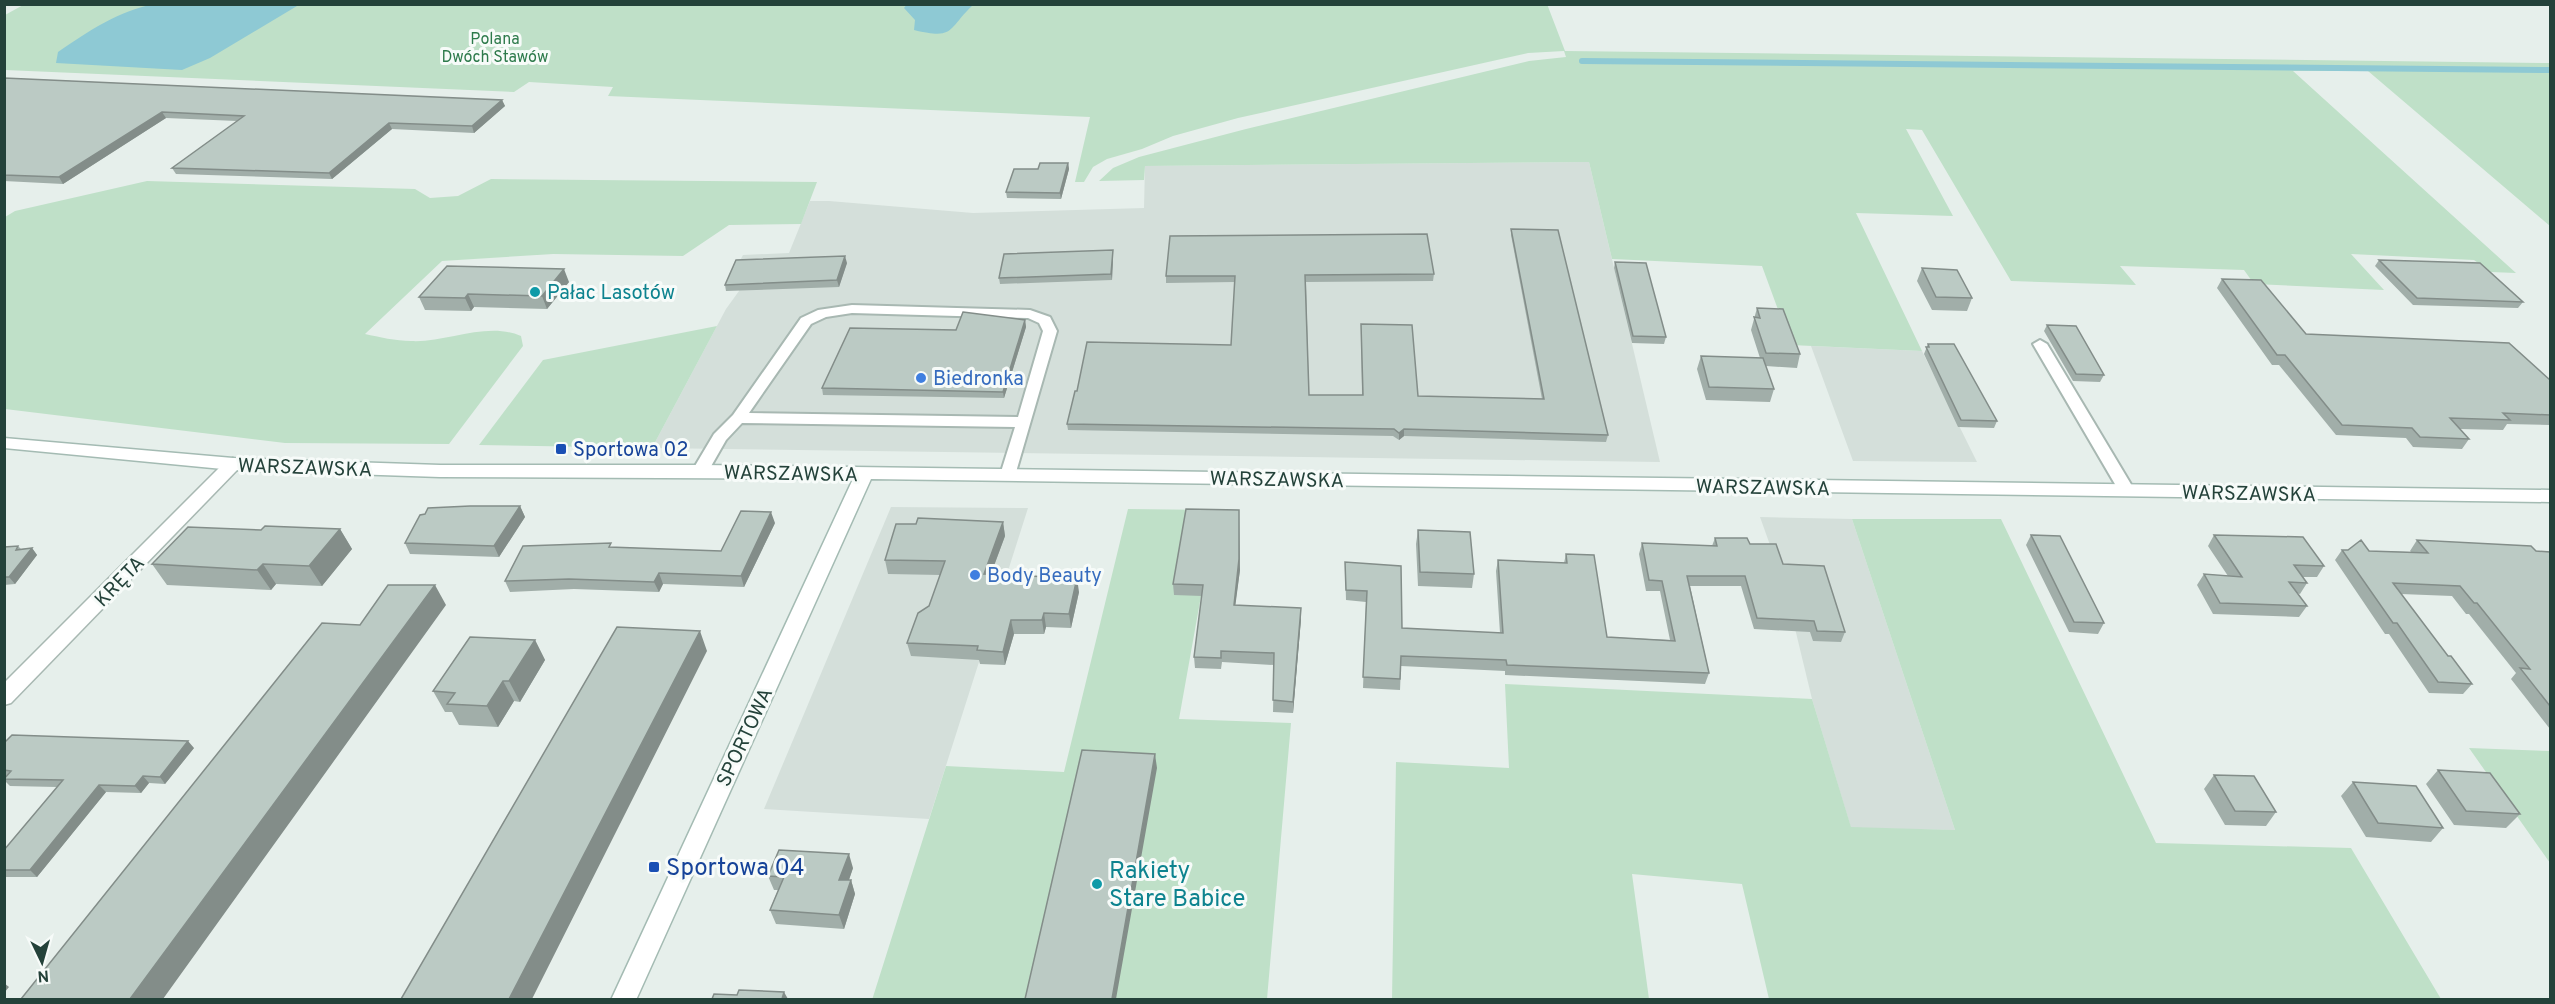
<svg xmlns="http://www.w3.org/2000/svg" width="2555" height="1004" viewBox="0 0 2555 1004" font-family="Overpass,sans-serif">
<style>
.built{fill:#d4dfda}
.green{fill:#bfe0c8}
.water{fill:#8ec9d4}
.lines{fill:none;stroke-linecap:round;stroke-linejoin:round}
.stream{stroke:#8ec9d4;stroke-width:6}
.lane-casing{stroke:#a8b8b2;stroke-width:4}
.street-casing{stroke:#a8b8b2;stroke-width:3}
.secondary-casing{stroke:#a4bbb3;stroke-width:3}
.lane{fill:#fff;fill-rule:evenodd}
.street{fill:#fff;fill-rule:evenodd}
.secondary{fill:#fff;fill-rule:evenodd}
.wall{fill:#a1aea9}
.shaded-wall{fill:#838d89}
.building{fill:#bbcac4;stroke:#838d89;stroke-width:1.5}
.culture-dot{fill:#0f9aa8;stroke:#f7fbf9;stroke-width:2}
.shop-dot{fill:#3f7fe0;stroke:#f7fbf9;stroke-width:2}
.transit-dot{fill:#1a4fb4;stroke:#f7fbf9;stroke-width:2}
.labels{text-anchor:middle;stroke-width:6;stroke-linejoin:round;paint-order:stroke}
.far-park-label{font-size:16px;fill:#2d7a4b;stroke:#f7fbf9}
.culture-label{font-size:20px;fill:#0d838f;stroke:#f7fbf9;text-anchor:start}
.shop-label{font-size:20px;fill:#366cbe;stroke:#f7fbf9;text-anchor:start}
.transit-label{font-size:20px;fill:#164399;stroke:#f7fbf9;text-anchor:start}
.street-label{font-size:20px;fill:#24423a;stroke:#f7fbf9}
.near-transit-label{font-size:24px;fill:#164399;stroke:#f7fbf9;text-anchor:start}
.near-culture-label{font-size:24px;fill:#0d838f;stroke:#f7fbf9;text-anchor:start}
</style>
<rect width="100%" height="100%" fill="#e6efeb"/>
<!-- built -->
<path class="built" d="M1589 162 1660 462 652 448 726 309 739 291 737 266 743 255 789 253 810 201H829L973 213 1144 208 1145 166Z
M1811 346 1922 351 1977 462 1853 461Z
M891 507 1028 508 929 819 764 809Z
M1760 517 1852 519 1955 830 1851 828 1812 699 1785 587Z"/>
<!-- green -->
<path class="green" d="M25 4H1547L1565 51 2550 63V226L2368 71H2293L2516 273 2491 272 2474 260 2351 254 2384 290 2254 284 2244 270 2120 266 2136 285 2011 281 1922 130 1906 129 1953 216 1856 213 1922 351 1791 345 1762 266 1612 259 1589 162 1145 166 1144 180 1099 181 1113 168 1139 157 1246 129 1529 61 1566 57 1564 51 1528 53 1238 118 1173 136 1142 149 1107 159 1093 167 1084 182H1075L1090 117 608 96 613 87 529 82 514 92 5 70V15Z
M491 179 817 182 801 224 729 225 683 256 553 254 442 261 365 334C379 337 396 341 411 341 446 343 487 321 521 336L523 346 449 444 285 443 5 409V217L15 211 147 181 415 189 430 198 458 196Z
M717 326 652 448 479 445 543 360Z
M1128 509 1213 510 1201 596 1179 719 1291 723 1267 999 872 1000 946 766 1064 772Z
M1852 519H2001L2156 843 2351 848 2441 999H1769L1742 884 1632 874 1649 999H1392L1396 762 1509 768 1505 684 1812 699 1851 827 1955 830Z
M2469 748 2550 751V863Z"/>
<!-- water -->
<path class="water" d="M155 4H294L297 6 210 58 182 70 56 63 58 52C87 32 120 10 155 4Z
M907 4H973V5C947 29 956 40 914 30L915 20 904 8Z"/>
<g class="lines">
<!-- stream -->
<path class="stream" d="M1582 61 2550 70"/>
<!-- lane casing -->
<g class="lane-casing">
<path id="lane" d="M852 305 1030 310 1050 317 1057 331 1014 479H1002L1000 475 1015 427 742 423 726 440 706 475H694L692 471 714 434 733 415 801 318 818 310ZM852 313 1028 318 1039 323 1043 331 1018 417 749 413 811 324 826 317Z
M2040 340 2047 344 2135 491 2133 495H2121L2119 491 2033 344Z"/>
</g>
<!-- street casing -->
<g class="street-casing">
<path id="street" d="M233 458 239 460 242 464 239 468 11 703 4 705V683L227 460Z"/>
</g>
<!-- secondary casing -->
<g class="secondary-casing">
<path id="secondary" d="M4 438 233 458 440 465H700L2550 490V502L871 479 636 1000H611L853 479 440 477 233 470 4 448Z"/>
</g>
<!-- lane -->
<use href="#lane" class="lane"/>
<!-- street -->
<use href="#street" class="street"/>
<!-- secondary -->
<use href="#secondary" class="secondary"/>
</g>
<!-- wall -->
<path class="wall" d="M4 78 502 100 505 106 474 133 392 129 332 179 176 174 172 168 237 121 166 118 63 184 4 181Z
M1068 163 1069 169 1061 199 1007 198 1006 192 1038 169Z
M1511 229 1608 435 1606 442 1404 436 1399 440 1393 436 1068 430 1067 424 1077 391 1231 345 1235 282 1166 283V276L1434 274 1433 281 1306 282 1309 395H1362L1361 324 1418 396 1542 399 1511 235Z
M1113 256 1112 280 1000 284 999 278Z
M2379 260 2523 302 2518 308 2413 305 2375 266Z
M1615 262 1666 337 1664 344 1632 343 1614 268Z
M847 263 839 287 726 291 725 285Z
M1922 268 1972 298 1967 311 1932 310 1917 281Z
M2222 279 2306 334 2550 380V425L2507 424 2503 430 2460 429 2469 439 2462 449 2413 447 2406 438 2336 435 2279 365H2272L2217 288Z
M569 282 547 309 474 307 471 311 425 310 419 297Z
M1757 308 1800 354 1797 368 1766 366 1774 389 1770 402 1706 400 1697 369 1701 356 1760 358 1751 330Z
M1025 320 1026 327 1004 398 823 395 822 388Z
M2047 325 2104 375 2100 382 2073 381 2044 331Z
M1928 344 1997 421 1994 428 1958 427 1924 354Z
M520 506 525 517 499 557 410 554 405 543 425 514Z
M1003 522 1005 536 991 574 1079 592 1071 628 1046 627 1044 634H1014L1005 665 980 664 979 660 911 656 907 643 929 606 941 575 888 574 885 560 916 524Z
M775 523 744 587 663 584 659 592 574 589 510 592 505 581 612 547 721 551Z
M340 529 352 549 322 586 276 584 271 590 167 585 152 564 261 530Z
M1418 530 1474 574 1472 588 1418 586 1416 544Z
M2031 535 2104 623 2098 634 2069 632 2026 545Z
M2214 535 2324 566 2317 577H2303L2307 583 2300 594 2297 593 2307 606 2299 617 2213 614 2197 585 2204 574 2228 576 2208 546Z
M1715 538 1750 544 1783 564 1845 632 1841 642 1813 641 1810 632 1754 629 1741 586H1690L1709 673 1705 684 1505 675V671L1401 666 1400 690 1363 688 1366 602 1346 600 1345 562 1402 628 1500 633 1496 571 1498 560 1564 563 1566 554 1607 637 1670 640 1660 591H1646L1639 554 1642 543 1712 546Z
M2417 540 2550 552V729L2511 679 2516 673 2469 614H2466L2452 596 2401 594 2448 656 2472 684 2463 694 2429 693 2389 634H2385L2335 560 2342 550 2411 552 2410 551Z
M18 546 21 549 32 548 37 555 15 584 4 585V547Z
M1240 570 1235 605 1301 619 1293 713 1273 712 1274 665 1222 662 1221 669 1195 668 1194 657 1202 596 1174 595 1173 584Z
M535 640 545 660 520 702 514 701 498 727 459 725 452 712H445L433 691Z
M4 743 194 748 165 784 149 783 141 793 106 792 37 877H4V850L57 787 10 786 4 780Z
M2438 770 2520 814 2506 828 2454 825 2426 784Z
M2214 775 2276 812 2266 826 2225 825 2204 789Z
M2353 782 2443 828 2431 842 2366 837 2341 796Z
M853 868 849 880H851L855 894 844 929 776 924 770 910 778 890H774L768 876Z"/>
<!-- shaded-wall -->
<path class="shaded-wall" d="M502 100 505 106 474 133 472 126Z
M162 112 166 118 63 184 59 177Z
M389 123 392 129 332 179 329 173Z
M1068 163 1069 169 1061 199 1060 193Z
M1113 250V256L1112 280 1111 274Z
M845 256 847 263 839 287 837 280Z
M564 269 569 282 547 309 542 296Z
M468 294 474 307 471 311 465 298Z
M1025 320 1026 327 1004 398 1003 392Z
M1404 429V436L1399 440V433Z
M520 506 525 517 499 557 494 546Z
M1239 510 1240 570 1234 616V605Z
M771 512 775 523 744 587 741 576Z
M1003 522 1005 536 986 587 984 574Z
M340 529 352 549 322 586 309 566Z
M32 548 37 555 15 584 9 577Z
M263 564 276 584 271 590 257 570Z
M659 573 663 584 659 592 654 582Z
M1077 578 1079 592 1071 628 1069 614Z
M435 585 446 605 163 999H130Z
M1301 608V619L1293 713V702Z
M1044 613 1046 627 1044 634 1042 620Z
M1011 620 1014 634 1005 665 1003 652Z
M700 631 707 651 532 999H509Z
M535 640 545 660 520 702 509 681Z
M503 681 514 701 498 727 487 706Z
M188 741 194 748 165 784 160 777Z
M1155 754 1157 768 1116 999H1112Z
M143 776 149 783 141 793 135 786Z
M99 785 106 792 37 877 30 870Z
M849 854 853 868 844 894 839 880Z
M851 880 855 894 844 929 839 915Z
M4 983 9 987 4 993Z
M784 992 788 999H782Z"/>
<!-- building -->
<path class="building" d="M4 78 502 100 472 126 389 123 329 173 172 168 244 116 162 112 59 177 4 175Z
M1040 163H1068L1060 193 1006 192 1014 169H1038Z
M1511 229 1558 230 1608 435 1404 429 1399 433 1394 429 1067 424 1075 391H1077L1087 342 1231 345 1235 276H1166L1170 236 1427 234 1434 274 1305 275 1309 395H1363L1361 324 1412 325 1418 396 1544 399Z
M1113 250 1111 274 999 278 1004 254Z
M845 256 837 280 725 285 736 260Z
M2379 260 2480 263 2523 302 2417 298Z
M1615 262 1646 263 1666 337 1633 336Z
M447 266 564 269 542 296 468 294 465 298 419 297Z
M1922 268 1957 270 1972 298 1936 297Z
M2222 279 2261 280 2306 334 2509 343 2550 380V415L2503 413 2510 420 2450 418 2469 439 2420 437 2412 428 2342 425 2285 355H2277Z
M1757 308 1783 309 1800 354 1766 353 1754 317 1760 318Z
M963 312 1025 320 1003 392 822 388 850 328 956 330Z
M2047 325 2076 326 2104 375 2076 374Z
M1928 344H1954L1997 421 1961 420 1926 347H1929Z
M1701 356 1763 358 1774 389 1709 387Z
M470 506H520L494 546 405 543 420 515 425 514 428 508Z
M1186 509 1239 510V559L1234 605 1301 608 1293 702 1273 700 1274 653 1221 651V658L1194 657 1203 585 1173 584Z
M741 511 771 512 741 576 659 573 654 582 569 579 505 581 523 546 611 543 609 547 721 551Z
M918 518 1003 522 984 574 1077 578 1069 614 1044 613 1042 620H1011L1003 652 977 650 978 646 907 643 918 613 929 606 945 561 885 560 896 524H916Z
M265 526 340 529 309 566 263 564 257 570 152 564 188 527 261 530Z
M1418 530 1470 532 1474 574 1420 572Z
M2031 535 2060 536 2104 623 2074 622Z
M2214 535 2303 537 2324 566 2294 565 2307 583 2289 582 2307 606 2220 603 2204 574 2242 577Z
M1715 538H1747L1750 544H1776L1783 564 1824 566 1845 632 1817 631 1814 621 1757 618 1745 576H1687L1709 673 1507 665 1506 660 1401 656 1400 679 1363 677 1367 591 1346 590 1345 562 1401 566 1402 628 1503 633 1498 560 1567 563 1566 554 1594 555 1607 637 1675 641 1662 581 1649 580 1642 543 1717 546Z
M2361 540 2369 551 2428 553 2417 540 2531 546 2536 551 2550 552V706L2520 668 2530 669 2477 603H2474L2460 586 2393 583 2448 656H2451L2472 684 2438 682 2397 623H2393L2342 550H2348Z
M18 546 16 550 32 548 9 577H4V547Z
M388 585H435L130 999H21L322 623 360 625Z
M617 627 700 631 509 999H401Z
M470 637 535 640 509 681H503L487 706 447 704 455 693 433 691Z
M12 735 188 741 160 777 143 776 135 786 99 785 30 870H4V850L63 780 4 779 11 771 4 770V743Z
M1082 750 1155 754 1112 999H1025Z
M2438 770 2490 773 2520 814 2466 811Z
M2214 775 2254 776 2276 812 2235 811Z
M2353 782 2416 786 2443 828 2378 823Z
M779 850 849 854 839 880H851L839 915 770 910 784 877 768 876Z
M739 990 784 992 782 999H712L714 994 737 995Z"/>
<!-- markers -->
<g class="culture-dot">
<circle cx="535" cy="292" r="6"/>
<circle cx="1097" cy="884" r="6"/>
</g>
<g class="shop-dot">
<circle cx="921" cy="378" r="6"/>
<circle cx="975" cy="575" r="6"/>
</g>
<g class="transit-dot">
<rect x="555" y="443" width="12" height="12" rx="3"/>
<rect x="648" y="861" width="12" height="12" rx="3"/>
</g>
<g class="labels">
<!-- far-park labels -->
<g class="far-park-label">
<text x="495" y="44">Polana<tspan x="495" dy="18">Dwóch Stawów</tspan></text>
</g>
<!-- culture labels -->
<g class="culture-label">
<text x="547" y="299">Pałac Lasotów</text>
</g>
<!-- shop labels -->
<g class="shop-label">
<text x="933" y="385">Biedronka</text>
<text x="987" y="582">Body Beauty</text>
</g>
<!-- transit labels -->
<g class="transit-label">
<text x="573" y="456">Sportowa 02</text>
</g>
<!-- street labels -->
<g class="street-label">
<text transform="translate(305 467) rotate(2)" y="7">WARSZAWSKA</text>
<text transform="translate(791 473) rotate(1)" y="7">WARSZAWSKA</text>
<text transform="translate(1277 479) rotate(1)" y="7">WARSZAWSKA</text>
<text transform="translate(1763 487) rotate(1)" y="7">WARSZAWSKA</text>
<text transform="translate(2249 493) rotate(1)" y="7">WARSZAWSKA</text>
<text transform="translate(119 581) rotate(-46)" y="7">KRĘTA</text>
<text transform="translate(744 737) rotate(-65)" y="7">SPORTOWA</text>
</g>
<!-- near-transit labels -->
<g class="near-transit-label">
<text x="666" y="875">Sportowa 04</text>
</g>
<!-- near-culture labels -->
<g class="near-culture-label">
<text x="1109" y="878">Rakiety<tspan x="1109" dy="28">Stare Babice</tspan></text>
</g>
</g>
<!-- border -->
<rect width="2555" height="1004" fill="none" stroke="#24423a" stroke-width="12"/>
<!-- north arrow -->
<g transform="translate(42 962) rotate(175)" stroke="#f7fbf9" stroke-width="4.5" paint-order="stroke">
<path d="M0-4.5L10 22L0 15L-10 22Z" fill="#24423a"/>
<text y="-9" font-size="16" font-weight="bold" text-anchor="middle" fill="#24423a">N</text>
</g>
</svg>
